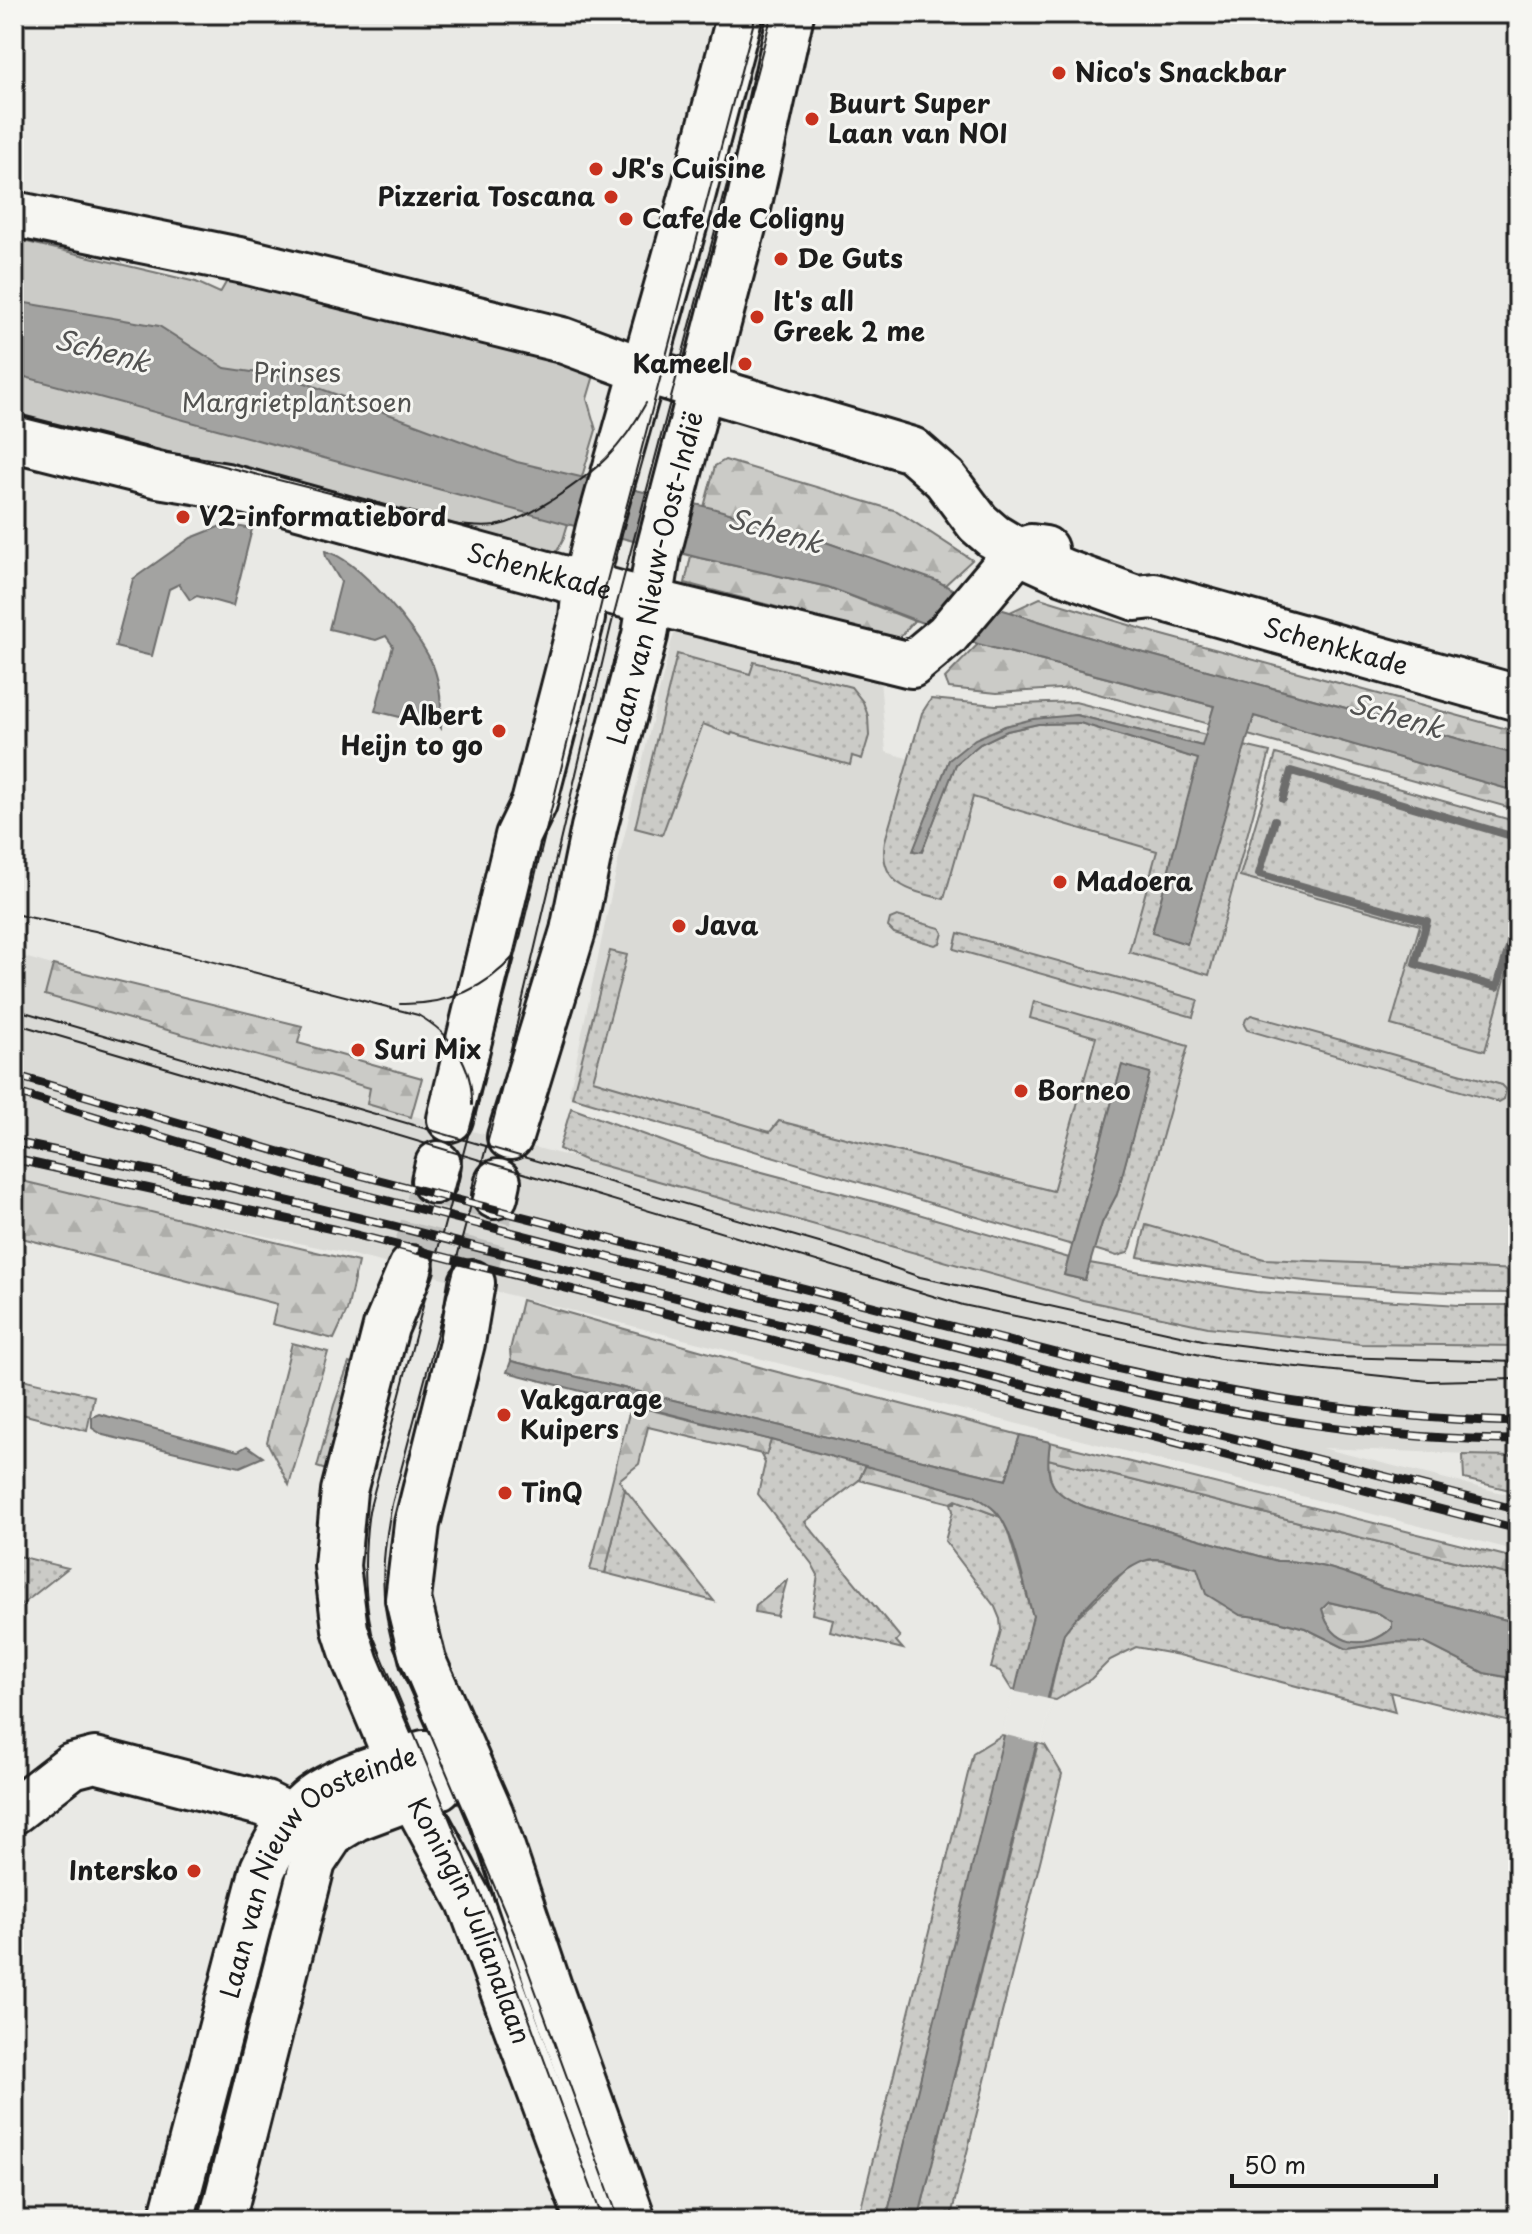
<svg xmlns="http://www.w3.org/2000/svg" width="1532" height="2234" viewBox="0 0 1532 2234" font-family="'Playpen Sans',sans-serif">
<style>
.built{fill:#dadad6}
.grass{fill:url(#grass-dots);stroke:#747472;stroke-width:2}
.forest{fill:url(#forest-firs);stroke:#747472;stroke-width:2}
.park{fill:#cbcbc7;stroke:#747472;stroke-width:2}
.water{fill:#a3a3a1;stroke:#6d6d6c;stroke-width:2;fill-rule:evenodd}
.pier{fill:#e9e9e5}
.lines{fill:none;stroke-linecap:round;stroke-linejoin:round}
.stream{stroke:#6d6d6c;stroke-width:8}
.secondary-tunnel{stroke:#c0c0bd;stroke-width:44;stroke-dasharray:44 22;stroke-linecap:butt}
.secondary-casing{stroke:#1c1c1c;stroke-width:50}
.secondary{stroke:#f6f6f2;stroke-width:44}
.tram{stroke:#1c1c1c;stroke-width:2}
.rail-casing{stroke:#1c1c1c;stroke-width:9}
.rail{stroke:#f6f6f2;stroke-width:6;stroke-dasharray:18;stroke-linecap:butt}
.poi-dot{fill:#c8321e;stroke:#f6f6f2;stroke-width:3}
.labels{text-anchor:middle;stroke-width:6;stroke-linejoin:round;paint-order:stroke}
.poi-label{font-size:26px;font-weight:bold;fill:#1c1c1c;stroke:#f6f6f2;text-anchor:start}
.park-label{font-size:26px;fill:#51514f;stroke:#f6f6f2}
.street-label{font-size:26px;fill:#1c1c1c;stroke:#f6f6f2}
.water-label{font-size:28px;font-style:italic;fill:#525251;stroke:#f6f6f2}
</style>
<defs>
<pattern id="grass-dots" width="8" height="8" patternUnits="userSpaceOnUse" patternTransform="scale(2)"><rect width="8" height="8" fill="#cbcbc7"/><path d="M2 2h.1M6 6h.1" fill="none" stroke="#aeaeaa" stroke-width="1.8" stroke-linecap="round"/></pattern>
<pattern id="forest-firs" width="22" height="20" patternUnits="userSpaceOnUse" patternTransform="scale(2)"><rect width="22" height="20" fill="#cbcbc7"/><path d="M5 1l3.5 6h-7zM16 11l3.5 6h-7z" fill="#aeaeaa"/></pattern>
</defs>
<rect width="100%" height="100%" fill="#e9e9e5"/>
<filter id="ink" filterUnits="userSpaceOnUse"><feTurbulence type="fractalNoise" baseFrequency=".0125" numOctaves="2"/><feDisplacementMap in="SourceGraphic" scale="16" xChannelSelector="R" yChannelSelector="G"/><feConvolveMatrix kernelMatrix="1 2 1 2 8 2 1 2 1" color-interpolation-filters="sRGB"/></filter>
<g filter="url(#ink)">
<!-- built -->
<path class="built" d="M678 624 880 679 886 752 1518 934V1278L1266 1266 1143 1231 1102 1223 1073 1243 569 1095 618 862 671 643Z
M14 954 52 965 45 995 370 1088 368 1104 587 1161 1083 1300 1361 1344 1518 1346V1456L1322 1448 1518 1497V1551L337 1251 14 1184Z"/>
<!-- grass -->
<path class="grass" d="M677 654 750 674 754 662 851 687 863 702 868 716 869 736 862 759 852 756 850 765 732 733 731 735 703 724 662 835 635 828Z
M931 699 996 705 1075 702 1206 735 1202 746 1076 715 1005 726 949 760 914 850 922 851 956 764 980 744 1007 731 1038 724 1080 723 1199 759 1152 932 1187 944 1244 746 1270 752 1209 975 1129 952 1157 851 973 797 944 899C910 891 878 885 885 841L922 713Z
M1276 754 1518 822V950H1513L1485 1051 1391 1025 1420 925 1240 876Z
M897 916 940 928 943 933 940 943 935 945 894 933 888 927 890 919Z
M958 933 1198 1000 1193 1017 954 949Z
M610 951 627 955 593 1080 770 1132 779 1121 1053 1191 1096 1037 1030 1018 1034 1001 1188 1046 1131 1247 1128 1253 1117 1256 1094 1249 1102 1223 1117 1194 1149 1073 1122 1066 1072 1245 572 1097Z
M1251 1015 1502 1085 1506 1089 1504 1099 1499 1102 1247 1030 1244 1025 1246 1019Z
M571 1108 709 1158 891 1206 1069 1258 1064 1275 1085 1280 1089 1263 1256 1292 1459 1305H1518V1346L1361 1344 1208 1327 1083 1300 587 1161 559 1149Z
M1146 1225 1264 1259 1518 1270V1293C1390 1294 1264 1279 1138 1257Z
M349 1363 354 1365 326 1470 317 1467 334 1405Z
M14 1377 94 1396 87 1431 14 1412Z
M771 1440 866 1465 859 1480 805 1522 900 1637 896 1641 903 1649 830 1631 833 1619 812 1614 818 1575 812 1564 758 1494 765 1463 760 1453 766 1455Z
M1463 1455 1518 1456V1492L1464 1479Z
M1048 1459 1518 1577V1623L1382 1588C1351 1573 1311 1560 1277 1561L1086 1507C1058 1497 1049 1490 1048 1459Z
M625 1489 714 1601 605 1573Z
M956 1500 1001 1517 1008 1532 1033 1616 1017 1691 1012 1690 1000 1671 991 1668 1001 1630 1000 1619 995 1607 945 1541 953 1511 951 1503H955Z
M14 1555 68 1568 14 1611Z
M1157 1559 1198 1568 1240 1615 1267 1618 1305 1628 1347 1649 1395 1642 1426 1643 1484 1673 1518 1679V1724L1390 1692 1395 1712 1179 1655 1136 1647 1110 1660 1091 1679 1056 1700 1049 1699 1064 1633 1074 1620 1128 1569 1141 1561Z
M1002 1735 1006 1736 886 2220H858L973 1753Z
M1038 1743 1045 1745 1062 1774 950 2220H918Z"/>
<!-- forest -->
<path class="forest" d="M725 460 897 511 972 560 945 585 811 537 704 507 715 466Z
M691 556 828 587 914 621 898 639 685 583Z
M1040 598 1159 634 1518 732V755L1104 642 1010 612Z
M978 644 1214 706 1209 724 1076 688 997 693 949 688 945 678Z
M1254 716 1518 792V810L1248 735Z
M53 965 302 1026 298 1043 422 1078 411 1117 367 1104 370 1088 45 995Z
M14 1179 358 1262 347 1311 334 1339 272 1324 277 1304 18 1237 21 1224 14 1222Z
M522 1300 770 1370 1020 1435 1006 1480 511 1361 510 1350Z
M292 1343 328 1352 289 1485 267 1442Z
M631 1405 771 1440 766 1455 648 1427 639 1464 619 1480 625 1489 605 1573 590 1570Z
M1050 1442 1518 1559V1577L1048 1459Z
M866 1465 975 1496 990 1505 1001 1517 956 1500 951 1503 859 1480Z
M787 1580 777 1616 755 1612 756 1605Z
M1328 1602 1380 1614 1393 1622V1627C1366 1652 1331 1647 1322 1609Z"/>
<!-- park -->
<path class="park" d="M14 239 196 282 220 293 235 267 598 362 587 399 596 430 563 540 555 555 14 428Z"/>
<!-- water -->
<path class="water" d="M14 301 159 326 225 368 292 378 517 462 712 508 811 537 937 581 976 602 1010 612 1104 642 1518 755V792L1254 716 1187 944 1152 933 1198 759 1080 723 1038 724 1007 731 980 744 956 764 922 852 913 851 949 760 975 739 1005 726 1033 719 1076 715 1202 746 1214 706 978 644 828 587 700 558 567 524 14 374Z
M226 524 252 529 233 606 197 596 190 600 179 584 169 589 152 656 115 647 133 579 191 538Z
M325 551C359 559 416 630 431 661 441 682 442 705 441 728L434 717 417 727 412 720 375 711 393 646 386 636 376 640 329 629 341 582 326 557Z
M1122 1065 1150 1073 1117 1194 1102 1223 1085 1280 1064 1275Z
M511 1361 1006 1480 1020 1435 1050 1442C1045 1480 1049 1493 1086 1507L1277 1561C1311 1560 1351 1573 1382 1588L1518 1623V1679L1484 1673 1425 1643 1395 1642 1347 1649 1305 1628 1267 1618 1240 1615 1206 1594 1197 1568C1184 1565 1168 1559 1154 1559 1126 1560 1081 1610 1064 1633L918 2220H886L1033 1616C1025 1590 1015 1536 999 1515 993 1507 984 1502 975 1496L771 1440 507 1372ZM1329 1602 1380 1614 1392 1622V1628C1366 1652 1331 1646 1322 1609Z
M99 1414 238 1451 247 1446 263 1457 240 1467 103 1435 92 1428V1417Z"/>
<!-- pier -->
<path class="pier" d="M1013 1691 1053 1700 1042 1744 1002 1734Z"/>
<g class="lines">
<!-- stream -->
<path class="stream" d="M1283 799 1291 771 1518 838
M1275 820 1259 874 1427 921 1415 964 1497 987 1510 944 1518 946"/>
<!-- secondary-tunnel -->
<path class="secondary-tunnel" d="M411 1268 434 1181
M472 1283 495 1196"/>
<!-- secondary casing -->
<g class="secondary-casing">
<g id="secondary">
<path d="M14 214 244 261 562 340 643 370 912 450 945 479 978 523 993 536 1018 551 1031 547 1045 549"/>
<path id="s1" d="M14 439 158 475 226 486 620 594 911 665 947 635 1018 551 1064 572 1136 598 1154 596 1518 698"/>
<path d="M450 1119 518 836 534 803 582 618 585 585 599 527 688 212 740 14"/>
<path id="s2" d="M510 1137 573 931 594 828 645 635 658 553 748 208 791 14"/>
<path d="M434 1181 438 1164"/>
<path d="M495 1196 498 1182"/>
<path id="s3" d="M411 1268 386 1327 344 1491 337 1566 345 1629 356 1663 413 1797 470 1902 588 2220"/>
<path d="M472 1283 462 1343 417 1524 408 1599 423 1661 491 1815 549 1987 633 2220"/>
<path d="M14 1811 72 1766 95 1760 265 1804 293 1818 312 1837"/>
<path id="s4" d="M171 2220 263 1869C274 1845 288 1818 308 1801 333 1779 391 1763 424 1753"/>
<path d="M222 2220 313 1862 333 1832 356 1818 439 1787"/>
</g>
</g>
<!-- secondary -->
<use href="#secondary" class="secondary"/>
<!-- tram -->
<path class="tram" d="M14 413 452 524C466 526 481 528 495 526 517 522 534 511 552 500 596 471 621 450 646 403
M14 914 95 931 418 1015C452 1034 473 1065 472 1105
M400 1004C444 1005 484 990 514 956
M14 1009 840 1249 920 1277 1207 1341 1335 1357 1518 1362
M14 1023 363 1125 963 1305 1220 1359 1429 1381 1518 1379
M603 2220 502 1945 372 1633C363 1591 363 1553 369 1511L519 942 604 592 756 14
M619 2220 517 1940 392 1643C379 1592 382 1555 392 1504L501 1091 611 626 772 14"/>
<!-- rail casing -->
<g class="rail-casing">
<path id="rail" d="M14 1075 352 1173 1107 1366C1243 1397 1379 1419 1518 1422
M14 1092 295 1177 1111 1386C1245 1417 1381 1440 1518 1440
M14 1142 220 1185 393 1226 1518 1510
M14 1159 337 1230 1518 1529"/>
</g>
<!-- rail -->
<use href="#rail" class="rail"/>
</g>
</g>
<!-- markers -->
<g class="poi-dot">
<circle cx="1059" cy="73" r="8"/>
<circle cx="812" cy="119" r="8"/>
<circle cx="596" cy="169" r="8"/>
<circle cx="611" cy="197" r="8"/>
<circle cx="626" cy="219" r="8"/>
<circle cx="781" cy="259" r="8"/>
<circle cx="757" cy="317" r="8"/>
<circle cx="745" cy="364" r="8"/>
<circle cx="183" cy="517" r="8"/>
<circle cx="499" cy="731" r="8"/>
<circle cx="1060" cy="882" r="8"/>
<circle cx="679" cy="926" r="8"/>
<circle cx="358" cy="1050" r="8"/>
<circle cx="1021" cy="1091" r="8"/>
<circle cx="504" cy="1415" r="8"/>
<circle cx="505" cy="1493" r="8"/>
<circle cx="194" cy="1871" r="8"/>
</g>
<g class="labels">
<!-- poi labels -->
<g class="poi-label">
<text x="1075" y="82">Nico's Snackbar</text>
<text x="828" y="113">Buurt Super<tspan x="828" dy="30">Laan van NOI</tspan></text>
<text x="612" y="178">JR's Cuisine</text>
<text x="595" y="206" text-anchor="end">Pizzeria Toscana</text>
<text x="642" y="228">Cafe de Coligny</text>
<text x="797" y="268">De Guts</text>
<text x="773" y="311">It's all<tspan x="773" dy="30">Greek 2 me</tspan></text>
<text x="729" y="373" text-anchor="end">Kameel</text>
<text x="199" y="526">V2-informatiebord</text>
<text x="483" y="725" text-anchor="end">Albert<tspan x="483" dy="30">Heijn to go</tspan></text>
<text x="1076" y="891">Madoera</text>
<text x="695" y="935">Java</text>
<text x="374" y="1059">Suri Mix</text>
<text x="1037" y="1100">Borneo</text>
<text x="520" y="1409">Vakgarage<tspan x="520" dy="30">Kuipers</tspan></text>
<text x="521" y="1502">TinQ</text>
<text x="178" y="1880" text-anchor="end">Intersko</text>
</g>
<!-- park labels -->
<g class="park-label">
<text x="297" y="382">Prinses<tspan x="297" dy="30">Margrietplantsoen</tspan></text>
</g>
<!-- street labels -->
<g class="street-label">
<text dy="9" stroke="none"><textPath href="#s1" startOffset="542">Schenkkade</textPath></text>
<text dy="9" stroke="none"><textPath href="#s2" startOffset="578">Laan van Nieuw-Oost-Indië</textPath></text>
<text dy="9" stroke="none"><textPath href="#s1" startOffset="1416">Schenkkade</textPath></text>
<text dy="9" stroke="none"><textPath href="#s4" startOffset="396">Laan van Nieuw Oosteinde</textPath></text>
<text dy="9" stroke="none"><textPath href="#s3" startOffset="690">Koningin Julianalaan</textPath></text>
</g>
<!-- water labels -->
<g class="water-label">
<text transform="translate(102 351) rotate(15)" y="10">Schenk</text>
<text transform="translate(775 531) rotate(16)" y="10">Schenk</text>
<text transform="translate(1396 716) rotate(16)" y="10">Schenk</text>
</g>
</g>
<!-- margin -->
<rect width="1532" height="2234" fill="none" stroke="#f6f6f2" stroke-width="48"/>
<rect x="24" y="24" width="1484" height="2186" fill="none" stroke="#1c1c1c" stroke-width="3" filter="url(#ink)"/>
<!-- scale -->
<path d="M1232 2174v12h204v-12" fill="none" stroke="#1c1c1c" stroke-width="4"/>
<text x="1244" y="2174" font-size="24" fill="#1c1c1c" stroke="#f6f6f2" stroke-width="6" paint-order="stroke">50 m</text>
</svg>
